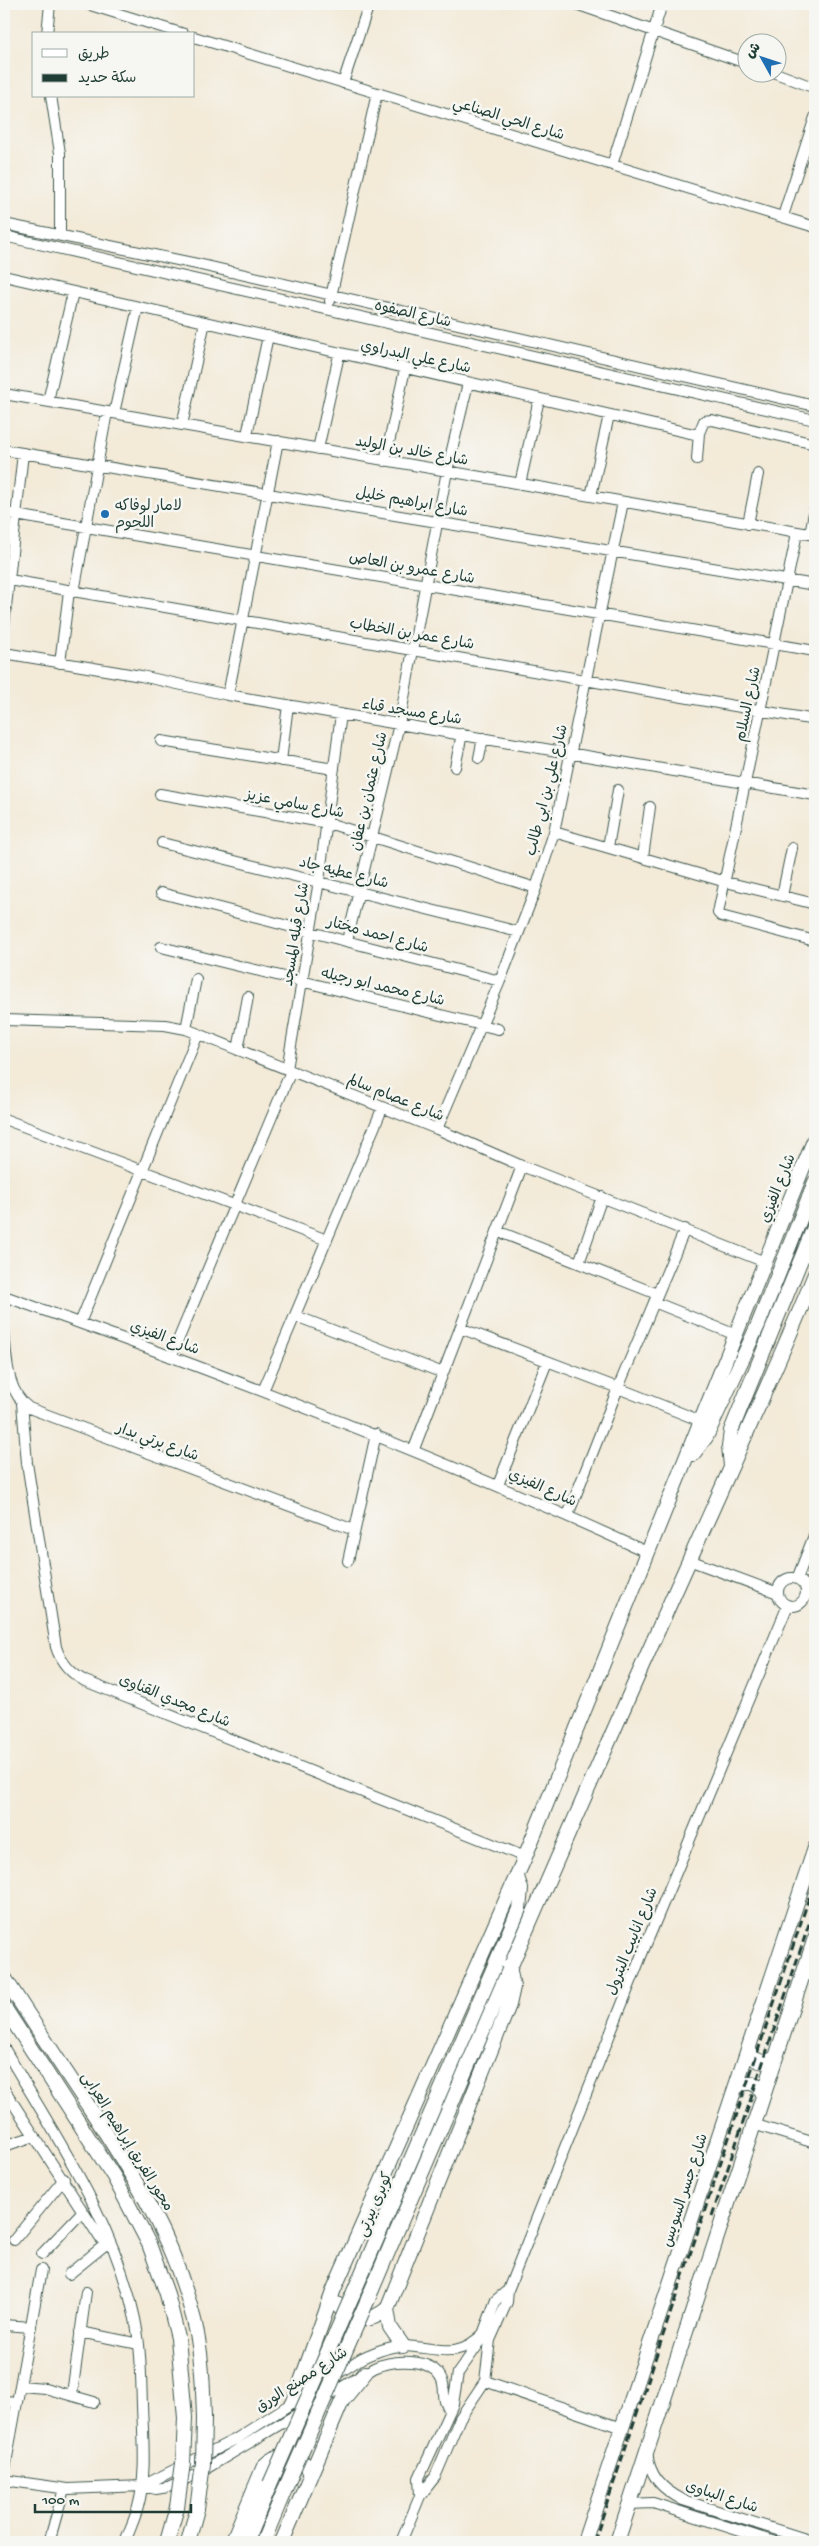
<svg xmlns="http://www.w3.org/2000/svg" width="819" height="2546" viewBox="0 0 819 2546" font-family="'Gochi Hand','Playpen Sans Arabic',sans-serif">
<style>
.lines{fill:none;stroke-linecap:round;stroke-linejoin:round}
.minor-casing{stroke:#3f574d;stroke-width:12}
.major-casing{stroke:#3f574d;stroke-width:16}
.minor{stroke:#fff;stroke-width:10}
.major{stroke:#fff;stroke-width:14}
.rail{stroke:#1f3d34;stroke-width:3;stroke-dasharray:8 4;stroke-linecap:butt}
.major-bridge-casing{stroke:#3f574d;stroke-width:16;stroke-linecap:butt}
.major-bridge{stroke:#fff;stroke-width:14}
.poi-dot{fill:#1f6fb2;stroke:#f6f6f2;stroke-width:2}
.labels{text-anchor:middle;stroke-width:5;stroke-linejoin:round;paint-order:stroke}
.street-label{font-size:15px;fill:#1f3d34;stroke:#f6f6f2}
.poi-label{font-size:15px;fill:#1f3d34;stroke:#f6f6f2;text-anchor:start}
</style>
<rect width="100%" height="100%" fill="#f6f6f2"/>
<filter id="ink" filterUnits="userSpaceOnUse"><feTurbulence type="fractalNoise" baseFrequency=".02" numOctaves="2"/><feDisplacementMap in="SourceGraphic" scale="10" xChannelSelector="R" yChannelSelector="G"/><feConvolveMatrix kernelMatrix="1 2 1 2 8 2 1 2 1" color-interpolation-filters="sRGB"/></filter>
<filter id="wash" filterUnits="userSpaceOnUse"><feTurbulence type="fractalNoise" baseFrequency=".0096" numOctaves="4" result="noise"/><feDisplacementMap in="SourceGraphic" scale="20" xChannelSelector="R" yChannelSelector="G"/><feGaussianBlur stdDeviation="1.12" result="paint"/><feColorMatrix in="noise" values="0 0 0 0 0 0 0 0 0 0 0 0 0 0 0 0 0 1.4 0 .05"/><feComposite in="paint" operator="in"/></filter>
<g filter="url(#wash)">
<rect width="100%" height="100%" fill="#f3ead8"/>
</g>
<g filter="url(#ink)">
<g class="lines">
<!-- minor casing -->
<g class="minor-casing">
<path id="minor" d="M87 4 184 34
M576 4 746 63
M47 34 50 4
M194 37 815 227
M773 72 815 88
M343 83 369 4
M51 96 60 153V235
M612 165 662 4
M783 216 815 117
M4 224 197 264 815 406
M4 236 815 420
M4 276 694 434 699 433 704 421 712 420 815 444
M330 301 377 93
M4 394 815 535
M48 401 73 292
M114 413 138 307
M182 425 205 322
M247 435 268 336
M318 449 339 355
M4 450 815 585
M697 459 699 433
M385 461 405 369
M520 484 539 399
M591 496 609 415
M4 513 815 651
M748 524 758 474
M797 533 718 913 721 916 815 941
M810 534 815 507
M4 579 815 720
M74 592 107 412
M4 625 23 453
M4 653 141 676 228 695 815 795
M60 663 69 591
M228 695 278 441
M161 741 334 769
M479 758 483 738
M281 761 288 705
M455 767 462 734
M160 794 328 823 536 888
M554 832 726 882 815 904
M162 843 519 932
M608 847 618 790
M643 857 650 807
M161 893 500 981
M782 896 792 848
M347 941 399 724 447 471 468 383
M161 947 498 1029
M4 1020 165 1025 186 1029 437 1129 522 1166 765 1262
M186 1029 196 979
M238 1050 248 997
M287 1069 319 881 341 714
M4 1119 327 1240
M437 1129 500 981 536 888 554 832 623 502
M497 1231 657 1294
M579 1263 602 1197
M4 1296C222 1373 438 1456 649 1553
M654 1302 736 1335
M296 1316 443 1373
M80 1323 198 1034
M460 1328 618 1388 685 1229
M4 1333C7 1359 6 1391 29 1408L354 1530
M171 1357 291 1071
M263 1391 382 1109
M22 1403 27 1463 56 1647C61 1663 70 1673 85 1681L525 1857
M414 1449 522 1166
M498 1485 547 1362
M568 1515 618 1388 701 1421
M689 1560 778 1593
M348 1561 376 1434
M778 1592a14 14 0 1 1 28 0a14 14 0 1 1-28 0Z
M797 1579 815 1533
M4 2048C54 2134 114 2220 135 2319 141 2347 141 2376 142 2405 143 2439 147 2474 138 2507 135 2519 129 2531 125 2542
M4 2089 100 2238 111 2247
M753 2124 815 2143
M4 2146 35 2136
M14 2240 64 2179
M42 2254 83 2211
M69 2274 106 2244
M4 2325 31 2327
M80 2332 139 2344
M485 2381 622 2428
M20 2386 45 2388 94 2402
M72 2394 86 2292
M4 2401 17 2402
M647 2453C650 2477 662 2489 683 2500L815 2542
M4 2474 41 2270
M4 2480 68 2489 142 2486 156 2489 168 2487 197 2474 374 2368C392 2360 432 2356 442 2380 446 2391 441 2401 450 2410
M142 2486 236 2439 362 2358C375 2352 389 2346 403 2346 437 2347 457 2361 484 2333
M420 2496 419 2478 453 2404 458 2373 480 2342 496 2300 508 2290
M629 2504 653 2503 775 2542
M49 2542 64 2489
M401 2542 420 2496 435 2477 460 2418 485 2381 490 2340 507 2302 508 2290 644 1949 788 1605"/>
</g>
<!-- major casing -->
<g class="major-casing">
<path id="major" d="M693 1454 706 1437 758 1325 815 1182
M731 1466 729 1446 731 1431 815 1225
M4 1977C32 2021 62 2066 91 2110 135 2178 174 2240 194 2320 202 2352 203 2385 204 2418
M4 2007 114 2177 149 2244 167 2294 178 2338 185 2418
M748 2049C754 2062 763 2065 775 2058
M736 2087C748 2080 756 2082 763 2093
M353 2294 519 1909 521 1889 517 1877
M368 2299C461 2080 555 1862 652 1644 706 1521 764 1399 815 1274
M337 2304C350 2324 370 2323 387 2309
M403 2346 390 2327 387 2309 509 2005 513 1987 509 1966
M294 2401 334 2289 525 1857 815 1138
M167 2542 177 2507
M188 2542 197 2509
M232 2542 264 2466C279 2450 301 2453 311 2473
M246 2542 270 2484
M263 2542 285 2489
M282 2542 342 2401 365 2373
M584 2542 815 1848
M617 2542 815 1938"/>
</g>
<!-- minor -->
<use href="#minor" class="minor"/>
<!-- major -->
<use href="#major" class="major"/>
<!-- rail -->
<path class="rail" d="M712 2216 815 1906
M594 2542 815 1880"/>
<!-- major-bridge casing -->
<g class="major-bridge-casing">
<path id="major-bridge" d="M270 2484 353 2294
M285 2489 368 2299
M177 2507 183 2463 185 2418
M197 2509 203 2464 204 2418"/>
</g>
<!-- major-bridge -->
<use href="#major-bridge" class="major-bridge"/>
</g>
</g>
<!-- markers -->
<circle class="poi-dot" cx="105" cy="514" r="5"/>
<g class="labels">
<!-- street labels -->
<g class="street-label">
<text transform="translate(509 118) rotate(17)" y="5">شارع الحي الصناعي</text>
<text transform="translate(413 313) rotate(13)" y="5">شارع الصفوه</text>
<text transform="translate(416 356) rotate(12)" y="5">شارع علي البدراوي</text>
<text transform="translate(412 450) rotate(10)" y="5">شارع خالد بن الوليد</text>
<text transform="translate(412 501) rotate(10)" y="5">شارع ابراهيم خليل</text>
<text transform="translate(412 567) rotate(10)" y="5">شارع عمرو بن العاص</text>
<text transform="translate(412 633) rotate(10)" y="5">شارع عمر بن الخطاب</text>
<text transform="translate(747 704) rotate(-78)" y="5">شارع السلام</text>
<text transform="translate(412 711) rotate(9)" y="5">شارع مسجد قباء</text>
<text transform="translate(546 790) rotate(-76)" y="5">شارع علي بن ابي طالب</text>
<text transform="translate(368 791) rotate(-77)" y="5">شارع عثمان بن عفان</text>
<text transform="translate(295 803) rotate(11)" y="5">شارع سامي عزيز</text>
<text transform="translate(344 872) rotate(14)" y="5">شارع عطيه جاد</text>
<text transform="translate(295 934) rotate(-81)" y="5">شارع قبله المسجد</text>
<text transform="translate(378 934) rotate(15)" y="5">شارع احمد مختار</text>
<text transform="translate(383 986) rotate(13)" y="5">شارع محمد ابو رجيله</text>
<text transform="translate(396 1097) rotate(22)" y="5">شارع عصام سالم</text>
<text transform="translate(777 1188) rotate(-68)" y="5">شارع الفيزي</text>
<text transform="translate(165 1337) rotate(20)" y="5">شارع الفيزي</text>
<text transform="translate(158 1441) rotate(20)" y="5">شارع برتي بدار</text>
<text transform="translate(543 1487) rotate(24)" y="5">شارع الفيزي</text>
<text transform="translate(175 1700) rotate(22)" y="5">شارع مجدي القناوى</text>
<text transform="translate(631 1941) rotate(-68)" y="5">شارع انابيب البترول</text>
<text transform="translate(128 2141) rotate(58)" y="5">محور الفريق إبراهيم العرابى</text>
<text transform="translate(684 2190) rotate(-72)" y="5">شارع جسر السويس</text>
<text transform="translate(374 2204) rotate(-67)" y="5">كوبرى بيرتى</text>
<text transform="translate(301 2379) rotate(-33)" y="5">شارع مصنع الورق</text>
<text transform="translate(722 2496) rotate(18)" y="5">شارع البباوى</text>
</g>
<!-- poi labels -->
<g class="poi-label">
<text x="115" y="510">لامار لوفاكه<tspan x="115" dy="17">اللحوم</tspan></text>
</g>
</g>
<!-- margin -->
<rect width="819" height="2546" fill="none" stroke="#f6f6f2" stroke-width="20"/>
<!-- legend -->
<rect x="32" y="32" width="162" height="65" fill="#f6f6f2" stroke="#a0aca6"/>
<rect x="42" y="49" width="25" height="8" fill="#ffffff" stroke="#a0aca6"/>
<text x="78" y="58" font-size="15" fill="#1f3d34">طريق</text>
<rect x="42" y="74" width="25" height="8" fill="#1f3d34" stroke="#a0aca6"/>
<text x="78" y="82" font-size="15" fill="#1f3d34">سكة حديد</text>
<!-- north arrow -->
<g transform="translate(762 58) rotate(310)"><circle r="24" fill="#f6f6f2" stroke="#a0aca6"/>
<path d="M0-4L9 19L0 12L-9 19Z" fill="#1f6fb2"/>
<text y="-8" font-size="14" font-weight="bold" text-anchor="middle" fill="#1f3d34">ش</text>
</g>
<!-- scale -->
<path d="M35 2504v8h156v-8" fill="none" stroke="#1f3d34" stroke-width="2.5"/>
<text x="42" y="2504" font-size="15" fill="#1f3d34" stroke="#f6f6f2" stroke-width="4" paint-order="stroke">100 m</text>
</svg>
